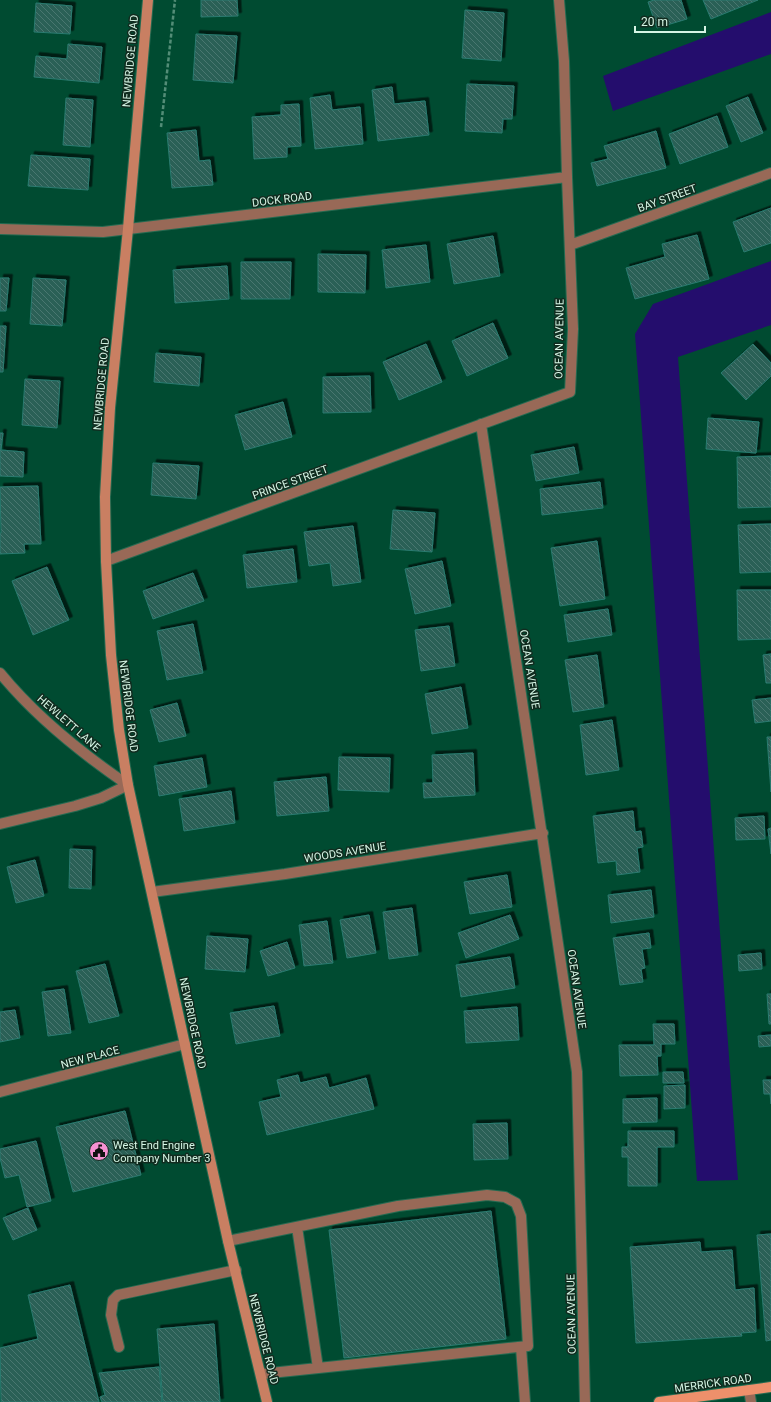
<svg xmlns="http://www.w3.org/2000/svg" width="771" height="1402" viewBox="0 0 771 1402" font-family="Roboto,sans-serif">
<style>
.water{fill:#240d6d}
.building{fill:url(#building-back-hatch);stroke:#2a7b70;filter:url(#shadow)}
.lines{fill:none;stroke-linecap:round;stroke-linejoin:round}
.lane-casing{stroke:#266a51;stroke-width:12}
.street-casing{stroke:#266a51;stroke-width:12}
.secondary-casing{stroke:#266a51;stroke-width:12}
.primary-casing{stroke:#266a51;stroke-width:12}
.path{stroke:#538d77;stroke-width:2.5;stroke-dasharray:4 2;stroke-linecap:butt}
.lane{stroke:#986957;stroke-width:10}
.street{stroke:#986957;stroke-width:10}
.secondary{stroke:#c97f62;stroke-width:10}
.primary{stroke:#ee906b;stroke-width:10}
.labels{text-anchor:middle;stroke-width:3;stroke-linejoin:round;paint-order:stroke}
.street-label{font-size:11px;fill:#d5f5e4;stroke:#112b1f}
.poi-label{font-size:11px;fill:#d5f5e4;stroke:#112b1f;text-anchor:start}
</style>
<defs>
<pattern id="building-back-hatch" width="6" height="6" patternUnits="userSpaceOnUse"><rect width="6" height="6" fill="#2a6057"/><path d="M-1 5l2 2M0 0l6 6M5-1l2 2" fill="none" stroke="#48776f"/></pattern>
<filter id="shadow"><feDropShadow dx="3.5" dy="-3.5" stdDeviation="0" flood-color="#0009"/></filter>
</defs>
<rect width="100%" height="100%" fill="#004b31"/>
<!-- water -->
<path class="water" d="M771 12V54L613 111 603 76Z
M771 261V325L678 357 738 1180 697 1181 635 334 653 304Z"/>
<!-- building -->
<path class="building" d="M201 0H237L238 16 201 17Z
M654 0H681L687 19 657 28 648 2Z
M703 0H758L711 19Z
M36 3 72 6 70 34 34 32Z
M465 10 504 13 501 61 462 58Z
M196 34 237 36 233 83 193 80Z
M68 44 102 47 99 83 34 77 36 56 67 59Z
M467 84 514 86 512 119H503L502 133 465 131Z
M392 87 394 104 425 101 429 135 378 141 372 90Z
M330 95 332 110 360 107 363 144 315 149 310 98Z
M748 97 763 133 741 142 726 106Z
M66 98 93 100 90 147 63 145Z
M299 104 301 146 287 147V157L254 159 252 117 281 115V105Z
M717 116 728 147 680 164 669 134Z
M196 130 199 161 210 160 213 185 172 188 167 133Z
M656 131 666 168 597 186 591 163 608 159 604 146Z
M31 155 90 159 88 190 28 186Z
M771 208V243L744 252 733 222Z
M697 235 709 279 635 299 626 268 665 257 662 244Z
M493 236 500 276 454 284 447 244Z
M426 245 430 282 386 288 382 250Z
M318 254 366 255 365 293 318 292Z
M241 262H291L290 299H241Z
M227 266 229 299 175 303 173 270Z
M0 278H9L6 311H0Z
M33 278 66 280 62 326 30 324Z
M493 323 508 358 467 376 452 341Z
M0 326H6L3 372H0Z
M426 344 442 382 399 400 383 362Z
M753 344 771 363V376L746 400 721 373Z
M156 353 201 357 199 386 154 382Z
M370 376 371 412 323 413V377Z
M25 379 60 381 57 428 22 425Z
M283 402 292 437 245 450 235 415Z
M708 418 759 422 756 453 706 449Z
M0 433H3L1 450 24 452 23 477 0 476Z
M574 447 579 473 536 481 531 455Z
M771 456V507L738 508 737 457Z
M153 463 199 466 196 499 151 495Z
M600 482 603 508 542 515 540 489Z
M38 486 41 544H24L25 553 0 554V533H1L0 487Z
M393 510 435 513 432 552 390 549Z
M771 524V572L740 573 738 525Z
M353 526 361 582 333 586 330 563 309 566 304 532Z
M597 541 605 599 560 606 551 548Z
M293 549 297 582 247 588 243 555Z
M442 561 451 606 415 614 405 569Z
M47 567 69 620 33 635 12 581Z
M193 573 204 601 153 619 143 591Z
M737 590H771V639L738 640Z
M608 609 612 635 568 642 564 615Z
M193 624 203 673 167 680 157 631Z
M449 626 455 666 421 671 415 630Z
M771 654V683H766L763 655Z
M597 655 604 707 573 712 565 660Z
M461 687 468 728 432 734 425 694Z
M771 698V721L755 723 752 700Z
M177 703 186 736 159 742 150 710Z
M612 720 619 770 586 775 580 725Z
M767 737H771V792Z
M473 753 475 795 424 798 423 783H433L432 755Z
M339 757 390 758 389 792 338 790Z
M202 758 207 787 159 796 154 766Z
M326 777 329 811 277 816 274 782Z
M231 791 235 823 184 831 179 799Z
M633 811 635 832 641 831 643 847 637 848 640 872 617 875 616 861 598 863 593 816Z
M764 816 765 839 736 840 735 818Z
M771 828V854L768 829Z
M70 849 92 850 91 889 69 888Z
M35 860 44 896 16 903 7 867Z
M507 875 512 907 470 914 464 882Z
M651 890 654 917 611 923 608 895Z
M412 908 418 955 389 959 383 912Z
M369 915 376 953 347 958 340 920Z
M510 915 519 939 466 958 458 933Z
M327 921 333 963 304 966 299 925Z
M649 933 651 948 642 949 645 968 641 969 643 982 620 985 613 938Z
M207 936 248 939 245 972 205 969Z
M287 942 295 968 268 976 260 951Z
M761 953 762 969 739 971 738 955Z
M510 957 515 988 461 997 456 965Z
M105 964 119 1016 89 1023 76 971Z
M64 989 71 1033 48 1036 42 992Z
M767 994H771V1024H769Z
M274 1006 280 1036 236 1044 230 1013Z
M517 1007 519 1040 466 1043 464 1011Z
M15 1010 20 1038 0 1042V1012Z
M653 1024H674L675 1044H661V1056H657L658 1075 620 1076 619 1045H654Z
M771 1035V1046L759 1047 758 1036Z
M663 1072H683L684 1083H663Z
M298 1075 300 1083 326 1077 329 1088 366 1078 374 1109 267 1135 259 1102 281 1097 277 1080Z
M763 1080H771V1104L770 1094H764Z
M685 1085V1108L664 1109V1086Z
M657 1098V1122L623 1123V1099Z
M125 1111 141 1175 73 1192 56 1127Z
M507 1123 508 1159 474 1160 473 1124Z
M628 1131H674V1147H657V1186H628V1157H622V1147H628Z
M36 1141 51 1201 27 1207 19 1175 5 1178 0 1158V1149Z
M28 1208 37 1230 13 1240 3 1218Z
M491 1211 506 1339 344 1358 329 1230Z
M771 1234V1340L766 1341 757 1235Z
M700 1242 701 1252 732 1250 735 1290 754 1288 756 1332 741 1333 742 1336 636 1343 630 1247Z
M70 1285 99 1402H1L0 1348 38 1339 28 1295Z
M214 1324 220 1402H163L157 1329Z
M159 1367 162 1402H102L100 1397 105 1395 99 1373Z"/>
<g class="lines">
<!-- lane casing -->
<g class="lane-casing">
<path id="lane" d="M297 1227 318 1368
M228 1241 398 1206 487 1195 505 1197 516 1203 521 1216 528 1346 261 1374
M119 1347 111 1315 113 1300 118 1295 236 1270
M521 1347 525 1402
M749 1390 751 1402"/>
</g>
<!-- street casing -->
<g class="street-casing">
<path id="street" d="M0 229 103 232 567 177
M570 245 771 173
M481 424 577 1072 585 1402
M106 561 570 392 573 329 567 177 564 61 559 0
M0 673C36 717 81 753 128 785L101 798 75 806 0 824
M152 892 285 874 543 833
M0 1092 185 1044"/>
</g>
<!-- secondary casing -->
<g class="secondary-casing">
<path id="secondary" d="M148 0 128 229 110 408 105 497 106 561 111 655 119 730 128 785 228 1241 267 1402"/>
</g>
<!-- primary casing -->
<g class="primary-casing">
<path id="primary" d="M659 1402 771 1387"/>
</g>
<!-- path -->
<path class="path" d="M161 127 175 0"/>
<!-- lane -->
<use href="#lane" class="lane"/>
<!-- street -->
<use href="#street" class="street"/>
<!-- secondary -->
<use href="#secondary" class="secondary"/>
<!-- primary -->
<use href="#primary" class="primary"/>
</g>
<!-- icons -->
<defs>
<g id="civic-disc" transform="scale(1)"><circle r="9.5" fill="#f590d1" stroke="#112b1f"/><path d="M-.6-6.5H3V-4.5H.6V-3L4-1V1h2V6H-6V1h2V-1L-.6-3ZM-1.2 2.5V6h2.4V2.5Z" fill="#111"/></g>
</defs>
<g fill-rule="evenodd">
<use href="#civic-disc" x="99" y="1151"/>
</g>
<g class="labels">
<!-- street labels -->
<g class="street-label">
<text transform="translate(130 61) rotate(-85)" y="4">NEWBRIDGE ROAD</text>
<text transform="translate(667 198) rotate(-20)" y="4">BAY STREET</text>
<text transform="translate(282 199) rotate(-7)" y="4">DOCK ROAD</text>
<text transform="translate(559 339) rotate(-89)" y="4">OCEAN AVENUE</text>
<text transform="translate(101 384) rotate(-85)" y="4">NEWBRIDGE ROAD</text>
<text transform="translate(290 482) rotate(-20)" y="4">PRINCE STREET</text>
<text transform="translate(530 669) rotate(81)" y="4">OCEAN AVENUE</text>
<text transform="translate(129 706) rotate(83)" y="4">NEWBRIDGE ROAD</text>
<text transform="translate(69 723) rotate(41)" y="4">HEWLETT LANE</text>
<text transform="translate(345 852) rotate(-9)" y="4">WOODS AVENUE</text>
<text transform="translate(577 989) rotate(82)" y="4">OCEAN AVENUE</text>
<text transform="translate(193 1023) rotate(78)" y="4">NEWBRIDGE ROAD</text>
<text transform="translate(90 1057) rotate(-15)" y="4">NEW PLACE</text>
<text transform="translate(571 1314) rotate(-91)" y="4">OCEAN AVENUE</text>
<text transform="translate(264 1339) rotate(76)" y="4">NEWBRIDGE ROAD</text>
<text transform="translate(713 1383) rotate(-8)" y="4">MERRICK ROAD</text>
</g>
<!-- poi labels -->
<g class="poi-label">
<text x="113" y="1149">West End Engine<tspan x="113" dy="13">Company Number 3</tspan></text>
</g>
</g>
<!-- scale -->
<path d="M635 26v6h70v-6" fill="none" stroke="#d5f5e4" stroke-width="2"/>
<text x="641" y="26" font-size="12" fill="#d5f5e4" stroke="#112b1f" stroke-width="3" paint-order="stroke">20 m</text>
</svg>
